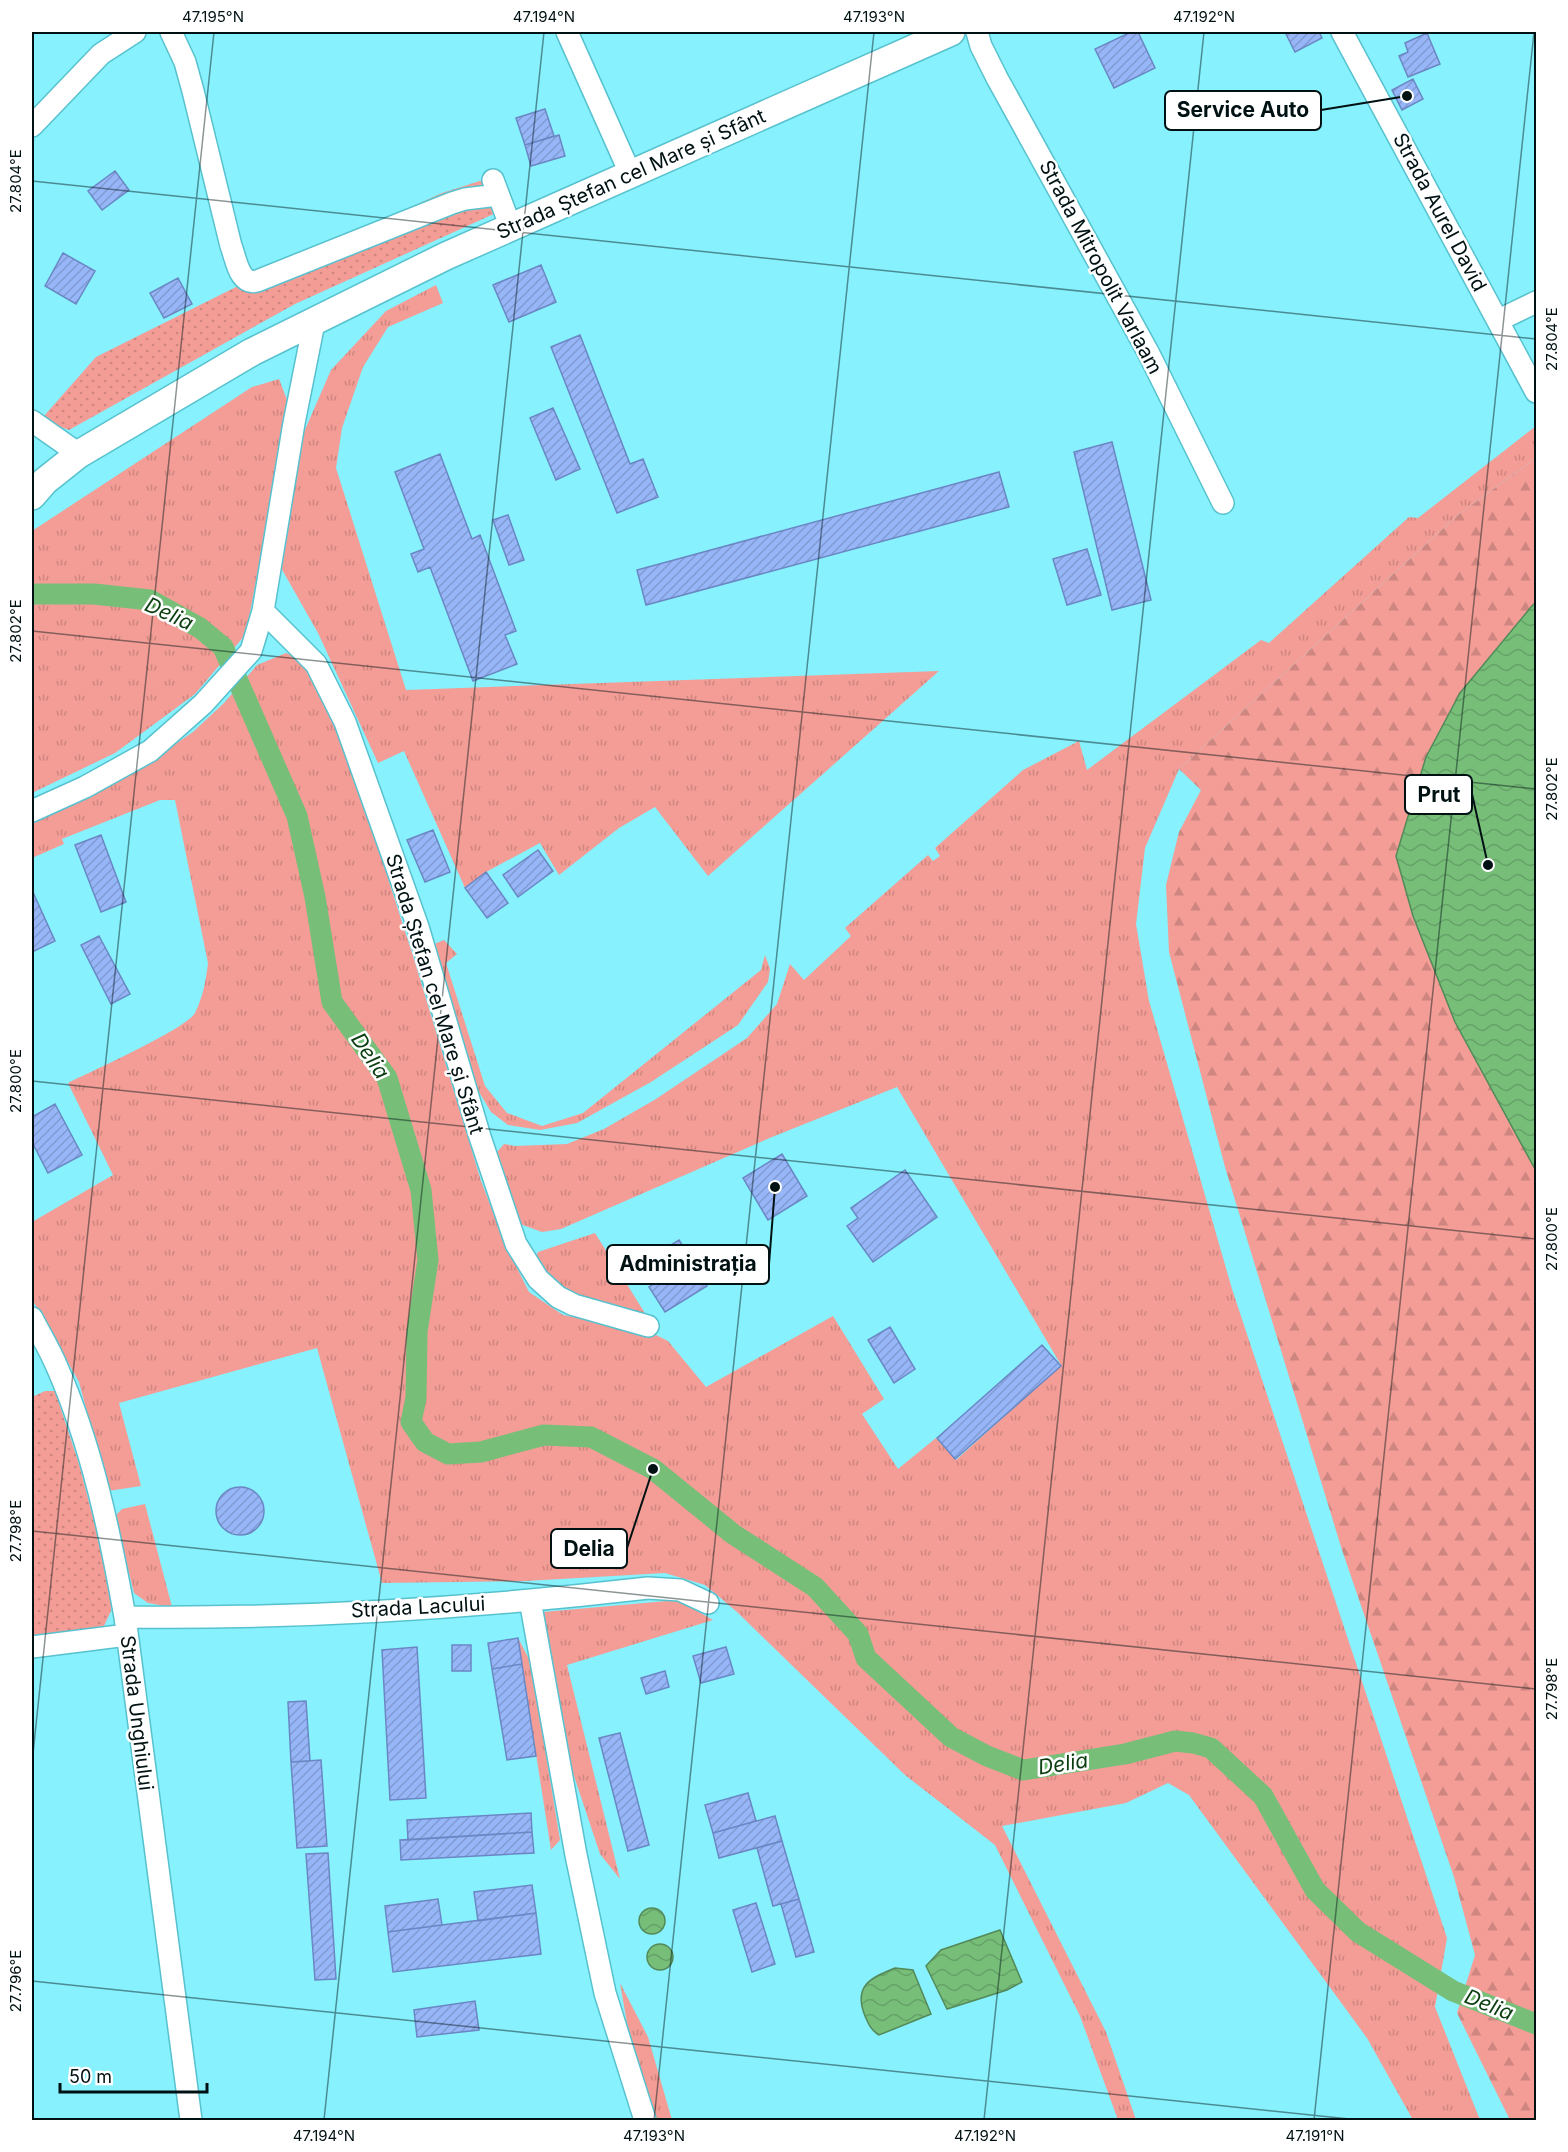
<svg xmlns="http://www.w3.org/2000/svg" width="1568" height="2152" viewBox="0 0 1568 2152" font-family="Inter,sans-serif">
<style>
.grass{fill:url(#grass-tufts)}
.forest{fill:url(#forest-firs)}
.garden{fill:url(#garden-dots)}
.water{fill:url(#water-waves);stroke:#538a5a;stroke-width:1.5}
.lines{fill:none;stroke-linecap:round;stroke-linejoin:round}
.canal{stroke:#77be79;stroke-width:21}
.building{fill:url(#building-hatch);stroke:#6a87c4;stroke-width:1.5}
.minor-casing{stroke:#57c2ce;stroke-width:24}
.major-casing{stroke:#57c2ce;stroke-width:30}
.minor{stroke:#fff;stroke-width:21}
.major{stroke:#fff;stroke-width:27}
.ticks{fill:none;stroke:#001113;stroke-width:1.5;stroke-opacity:0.45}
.labels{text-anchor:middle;stroke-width:5;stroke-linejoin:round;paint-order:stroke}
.street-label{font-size:20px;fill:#001113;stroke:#fff}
.water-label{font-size:21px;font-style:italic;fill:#0a3e11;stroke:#fff}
.leader{fill:none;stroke:#001113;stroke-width:2}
.callout-dot{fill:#001113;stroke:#fff;stroke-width:2}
.callout{fill:#fff;stroke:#001113;stroke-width:2}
.callout-label{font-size:21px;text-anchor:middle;font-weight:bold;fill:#001113}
.neatline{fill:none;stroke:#001113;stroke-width:2}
.ticks-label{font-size:15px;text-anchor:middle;fill:#001113}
</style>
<defs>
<pattern id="grass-tufts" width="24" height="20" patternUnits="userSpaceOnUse" patternTransform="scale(1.5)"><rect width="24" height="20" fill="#f39d96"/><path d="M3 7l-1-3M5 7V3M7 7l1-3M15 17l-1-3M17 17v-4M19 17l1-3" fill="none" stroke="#cf8680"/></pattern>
<pattern id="forest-firs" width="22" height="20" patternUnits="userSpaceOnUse" patternTransform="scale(1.5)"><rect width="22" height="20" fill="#f39d96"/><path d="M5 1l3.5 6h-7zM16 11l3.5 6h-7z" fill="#cf8680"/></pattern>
<pattern id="garden-dots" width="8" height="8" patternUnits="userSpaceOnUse" patternTransform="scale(1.5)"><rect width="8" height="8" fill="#f39d96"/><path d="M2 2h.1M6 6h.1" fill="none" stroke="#cf8680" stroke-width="1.8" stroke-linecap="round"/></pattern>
<pattern id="water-waves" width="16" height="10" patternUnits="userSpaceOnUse" patternTransform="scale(1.5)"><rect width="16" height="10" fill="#77be79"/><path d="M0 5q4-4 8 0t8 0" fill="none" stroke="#65a268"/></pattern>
<pattern id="building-hatch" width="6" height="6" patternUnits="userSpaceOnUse" patternTransform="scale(1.5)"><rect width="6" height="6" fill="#97b6f7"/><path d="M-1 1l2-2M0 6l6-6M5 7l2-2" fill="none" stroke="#809bd3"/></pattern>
</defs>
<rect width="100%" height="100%" fill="#87f1fd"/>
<!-- grass -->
<path class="grass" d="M436 285 443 303 388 327 363 367 342 428 336 468 406 690 939 671 708 876 655 807 619 828 559 875 540 843 486 872 465 888 404 751 378 763 318 633 280 566 282 548 304 432 331 370 386 311Z
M279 379 289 405 246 634 195 694 115 753 32 793V531L252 387Z
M1536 426V458L1458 515 1179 769 1145 848 1136 924 1149 1001 1232 1289 1447 1938 1435 2007 1480 2120H1413L1367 2038 1189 1795 1168 1783 1126 1803 1002 1826 1106 2032 1136 2120H1118L1080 2016 995 1845 905 1775 737 1612 705 1585 665 1573 526 1581 382 1583 317 1348 119 1403 141 1486 108 1491 79 1382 32 1299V1222L113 1175 68 1083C90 1072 186 1029 195 1013 203 997 206 980 208 963L175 800H160L62 839 64 844 32 858V824L131 774 193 732 224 703 257 665 286 653 304 661 337 720 414 959 481 1181 506 1246 529 1292 563 1315 650 1332 668 1341 706 1387 833 1316 884 1399 862 1414 898 1469 936 1438 956 1460 1061 1365 897 1087 772 1137 561 1229 542 1232 520 1224 496 1153 504 1144 515 1146 567 1144 604 1129 656 1099 747 1038 777 1004 790 964 804 980 851 936 845 928 928 855 933 861 940 856 935 848 1023 770 1079 741 1087 770 1261 640 1269 643 1409 517 1418 518Z
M444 940 457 954 446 963 485 1086 507 1113 542 1126 583 1113 761 970 765 955 770 969 768 982 738 1025 651 1082 577 1123 540 1130 508 1125 491 1112 473 1082 432 945Z
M595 1233 646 1315 563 1291 534 1261 538 1252Z
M145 1504 172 1607 148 1603 134 1593 115 1516 122 1509Z
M678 1600 713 1620 567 1665 620 1879 600 1854 568 1758 543 1612Z
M518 1638 531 1663 560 1840 551 1850Z
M620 1983 648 2037 672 2120H655L627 2023Z"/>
<!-- forest -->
<path class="forest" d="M1536 458V602L1531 607 1460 693 1396 856 1413 916 1455 1022 1536 1171V2120H1510L1457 2013 1475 1955 1454 1877 1342 1550 1225 1167 1169 952 1166 885 1179 832 1201 790 1179 769 1458 515Z"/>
<!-- garden -->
<path class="garden" d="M483 180 496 213 295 304 69 430 58 426 44 416 96 357 250 280 442 193Z
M45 1391H55L79 1464 111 1586V1611L104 1626 97 1629 32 1638V1397Z"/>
<!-- water -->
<path class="water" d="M1536 602V1171L1455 1022 1413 916 1396 856 1426 757 1460 693 1531 607Z
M639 1921a13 13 0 1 1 26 0a13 13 0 1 1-26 0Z
M1000 1930 1022 1982 1007 1990 947 2009 926 1966 941 1950Z
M647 1957a13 13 0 1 1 26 0a13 13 0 1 1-26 0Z
M895 1968 913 1970 931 2014 879 2035C871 2030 869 2025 865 2016 853 1986 870 1978 895 1968Z"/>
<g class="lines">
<!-- canal -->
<path class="canal" d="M32 594H94L150 600 200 628 223 647 297 816 315 897 332 1002 387 1078 421 1190 428 1260 417 1332 416 1398 411 1422 425 1442 448 1454 481 1452 544 1435 591 1437 653 1469 733 1534 815 1587 858 1634 866 1658 951 1737 987 1756 1023 1770 1125 1754 1175 1741 1193 1743 1211 1748 1263 1796 1315 1890 1358 1932 1453 1991 1536 2024"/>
</g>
<!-- building -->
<path class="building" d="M1131 32H1138L1155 68 1114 88 1095 49Z
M1285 32H1319L1322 38 1295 52Z
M1427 33 1440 64 1408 77 1399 56 1408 52 1405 43Z
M1413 79 1423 99 1402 110 1392 90Z
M545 109 554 136 525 145 516 118Z
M559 135 565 156 531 166 525 145Z
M115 171 129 190 102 210 88 191Z
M63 253 95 271 76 304 45 286Z
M541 265 556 302 509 322 493 285Z
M178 278 192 304 164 318 150 293Z
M580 335 630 464 643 459 658 497 617 513 551 347Z
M553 408 580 469 556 480 530 418Z
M1112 442 1151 600 1112 610 1074 452Z
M440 454 472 539 480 535 516 631 505 635 517 664 473 681 430 567 418 572 411 554 424 549 395 472Z
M999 472 1009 507 646 605 637 570Z
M508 515 524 560 509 565 493 520Z
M1087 549 1101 595 1067 605 1053 559Z
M433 830 450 872 425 882 407 840Z
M101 835 126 902 101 912 75 845Z
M538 850 553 871 518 897 503 875Z
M486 872 508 903 487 918 465 888Z
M32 890 55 941 32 952Z
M99 936 130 994 111 1004 81 945Z
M55 1104 82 1155 48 1173 32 1142V1117Z
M782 1154 807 1196 768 1220 743 1178Z
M905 1170 937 1217 873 1262 847 1226 858 1218 851 1208Z
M679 1240 707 1286 665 1312 649 1287 659 1280 647 1260Z
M890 1327 915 1369 894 1383 868 1340Z
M1042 1345 1061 1366 955 1459 937 1438Z
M216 1511a24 24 0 1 1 48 0a24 24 0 1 1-48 0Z
M518 1638 522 1664 492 1669 488 1643Z
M452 1645H471V1671H452Z
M417 1647 426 1798 390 1800 382 1650Z
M726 1647 734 1674 701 1683 693 1656Z
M522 1664 536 1756 507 1760 492 1669Z
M665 1671 669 1687 646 1694 641 1678Z
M306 1701 310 1761 291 1762 288 1702Z
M620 1733 649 1845 628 1851 599 1738Z
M321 1760 327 1846 297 1848 291 1762Z
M748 1793 756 1821 713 1833 705 1805Z
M531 1813 532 1832 408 1840 407 1820Z
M775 1816 782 1841 719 1858 713 1833Z
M532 1832 534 1853 401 1860 400 1840Z
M782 1841 799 1899 773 1906 757 1848Z
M328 1853 336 1979 315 1980 306 1854Z
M532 1885 536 1913 478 1921 474 1892Z
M438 1899 442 1925 388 1932 385 1906Z
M799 1899 814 1952 796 1957 781 1904Z
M756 1903 775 1964 752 1972 733 1910Z
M536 1913 541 1954 393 1972 388 1932Z
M475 2001 479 2030 417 2037 414 2010Z"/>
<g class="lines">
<!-- minor casing -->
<g class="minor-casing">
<path id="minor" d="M171 32 185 62 193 91 231 246C236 258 239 286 257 281L452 203 465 199 498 195
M567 32 630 173
M977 32 981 46 997 78 1148 352 1223 503
M1342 32 1536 392
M32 126 101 54 135 32
M493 180 511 228
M1499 320 1536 302
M32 421 79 454
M263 611 316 664 345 722 418 927 480 1137 516 1244 538 1279 558 1297 574 1305 648 1326
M32 811 85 787 150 751 203 704 251 651 263 611 294 423 314 323
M32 1318C40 1334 50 1350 57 1367 92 1446 110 1533 125 1617L191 2120
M530 1600 576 1855 605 1993 645 2120
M125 1617C299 1619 475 1608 648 1588L680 1590 708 1603
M32 1647 127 1635"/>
</g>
<!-- major casing -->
<g class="major-casing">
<path id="major" d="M32 496 45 481 79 454 252 352 446 256 951 32"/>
</g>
<!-- minor -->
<use href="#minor" class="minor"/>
<!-- major -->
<use href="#major" class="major"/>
</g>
<!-- ticks -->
<path class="ticks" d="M32 181 1536 339M32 631 1536 789M32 1081 1536 1239M32 1531 1536 1689M32 1763 214 32M32 1981 1359 2120M324 2120 544 32M654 2120 874 32M984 2120 1204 32M1314 2120 1534 32"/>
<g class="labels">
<!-- street labels -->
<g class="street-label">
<text transform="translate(631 174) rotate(-24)" y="7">Strada Ștefan cel Mare și Sfânt</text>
<text transform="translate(1440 212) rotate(62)" y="7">Strada Aurel David</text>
<text transform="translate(1101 267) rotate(62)" y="7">Strada Mitropolit Varlaam</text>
<text transform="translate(435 994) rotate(73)" y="7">Strada Ștefan cel Mare și Sfânt</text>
<text transform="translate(418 1607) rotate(-3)" y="7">Strada Lacului</text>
<text transform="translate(137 1713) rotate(83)" y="7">Strada Unghiului</text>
</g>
<!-- water labels -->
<g class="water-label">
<text transform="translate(169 614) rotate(25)" y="7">Delia</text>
<text transform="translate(370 1056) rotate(56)" y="7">Delia</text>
<text transform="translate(1063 1764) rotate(-9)" y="7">Delia</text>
<text transform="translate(1489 2005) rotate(22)" y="7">Delia</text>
</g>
</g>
<!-- callouts -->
<path class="leader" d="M1407 96L1321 110M1488 865L1472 794M775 1187L769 1264M653 1469L627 1548"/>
<g class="callout-dot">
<circle cx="1407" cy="96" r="6"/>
<circle cx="1488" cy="865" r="6"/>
<circle cx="775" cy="1187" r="6"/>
<circle cx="653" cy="1469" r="6"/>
</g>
<g class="callout">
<rect x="1165" y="91" width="156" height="39" rx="6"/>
<rect x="1405" y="775" width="67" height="39" rx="6"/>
<rect x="607" y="1245" width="162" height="39" rx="6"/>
<rect x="551" y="1529" width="76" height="39" rx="6"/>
</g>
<g class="callout-label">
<text x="1243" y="117">Service Auto</text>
<text x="1439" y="802">Prut</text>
<text x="688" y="1271">Administrația</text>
<text x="589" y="1556">Delia</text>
</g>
<!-- border -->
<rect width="1568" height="2152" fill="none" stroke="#ffffff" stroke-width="66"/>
<!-- scale -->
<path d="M60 2083v9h147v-9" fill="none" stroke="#001113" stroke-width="3"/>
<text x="69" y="2083" font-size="18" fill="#001113" stroke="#ffffff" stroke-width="4.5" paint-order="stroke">50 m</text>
<rect x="33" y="33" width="1502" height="2086" class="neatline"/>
<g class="ticks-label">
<text x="213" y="22">47.195°N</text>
<text x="544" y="22">47.194°N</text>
<text x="874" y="22">47.193°N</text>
<text x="1204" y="22">47.192°N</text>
<text transform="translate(16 181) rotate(-90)" y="5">27.804°E</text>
<text transform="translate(1552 339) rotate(-90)" y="5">27.804°E</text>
<text transform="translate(16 631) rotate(-90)" y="5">27.802°E</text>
<text transform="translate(1552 789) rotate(-90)" y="5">27.802°E</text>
<text transform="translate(16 1081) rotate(-90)" y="5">27.800°E</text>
<text transform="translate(1552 1239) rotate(-90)" y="5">27.800°E</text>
<text transform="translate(16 1531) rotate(-90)" y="5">27.798°E</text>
<text transform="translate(1552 1689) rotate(-90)" y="5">27.798°E</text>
<text transform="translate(16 1981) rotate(-90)" y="5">27.796°E</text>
<text x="324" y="2141">47.194°N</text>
<text x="654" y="2141">47.193°N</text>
<text x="985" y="2141">47.192°N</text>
<text x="1315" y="2141">47.191°N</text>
</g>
</svg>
